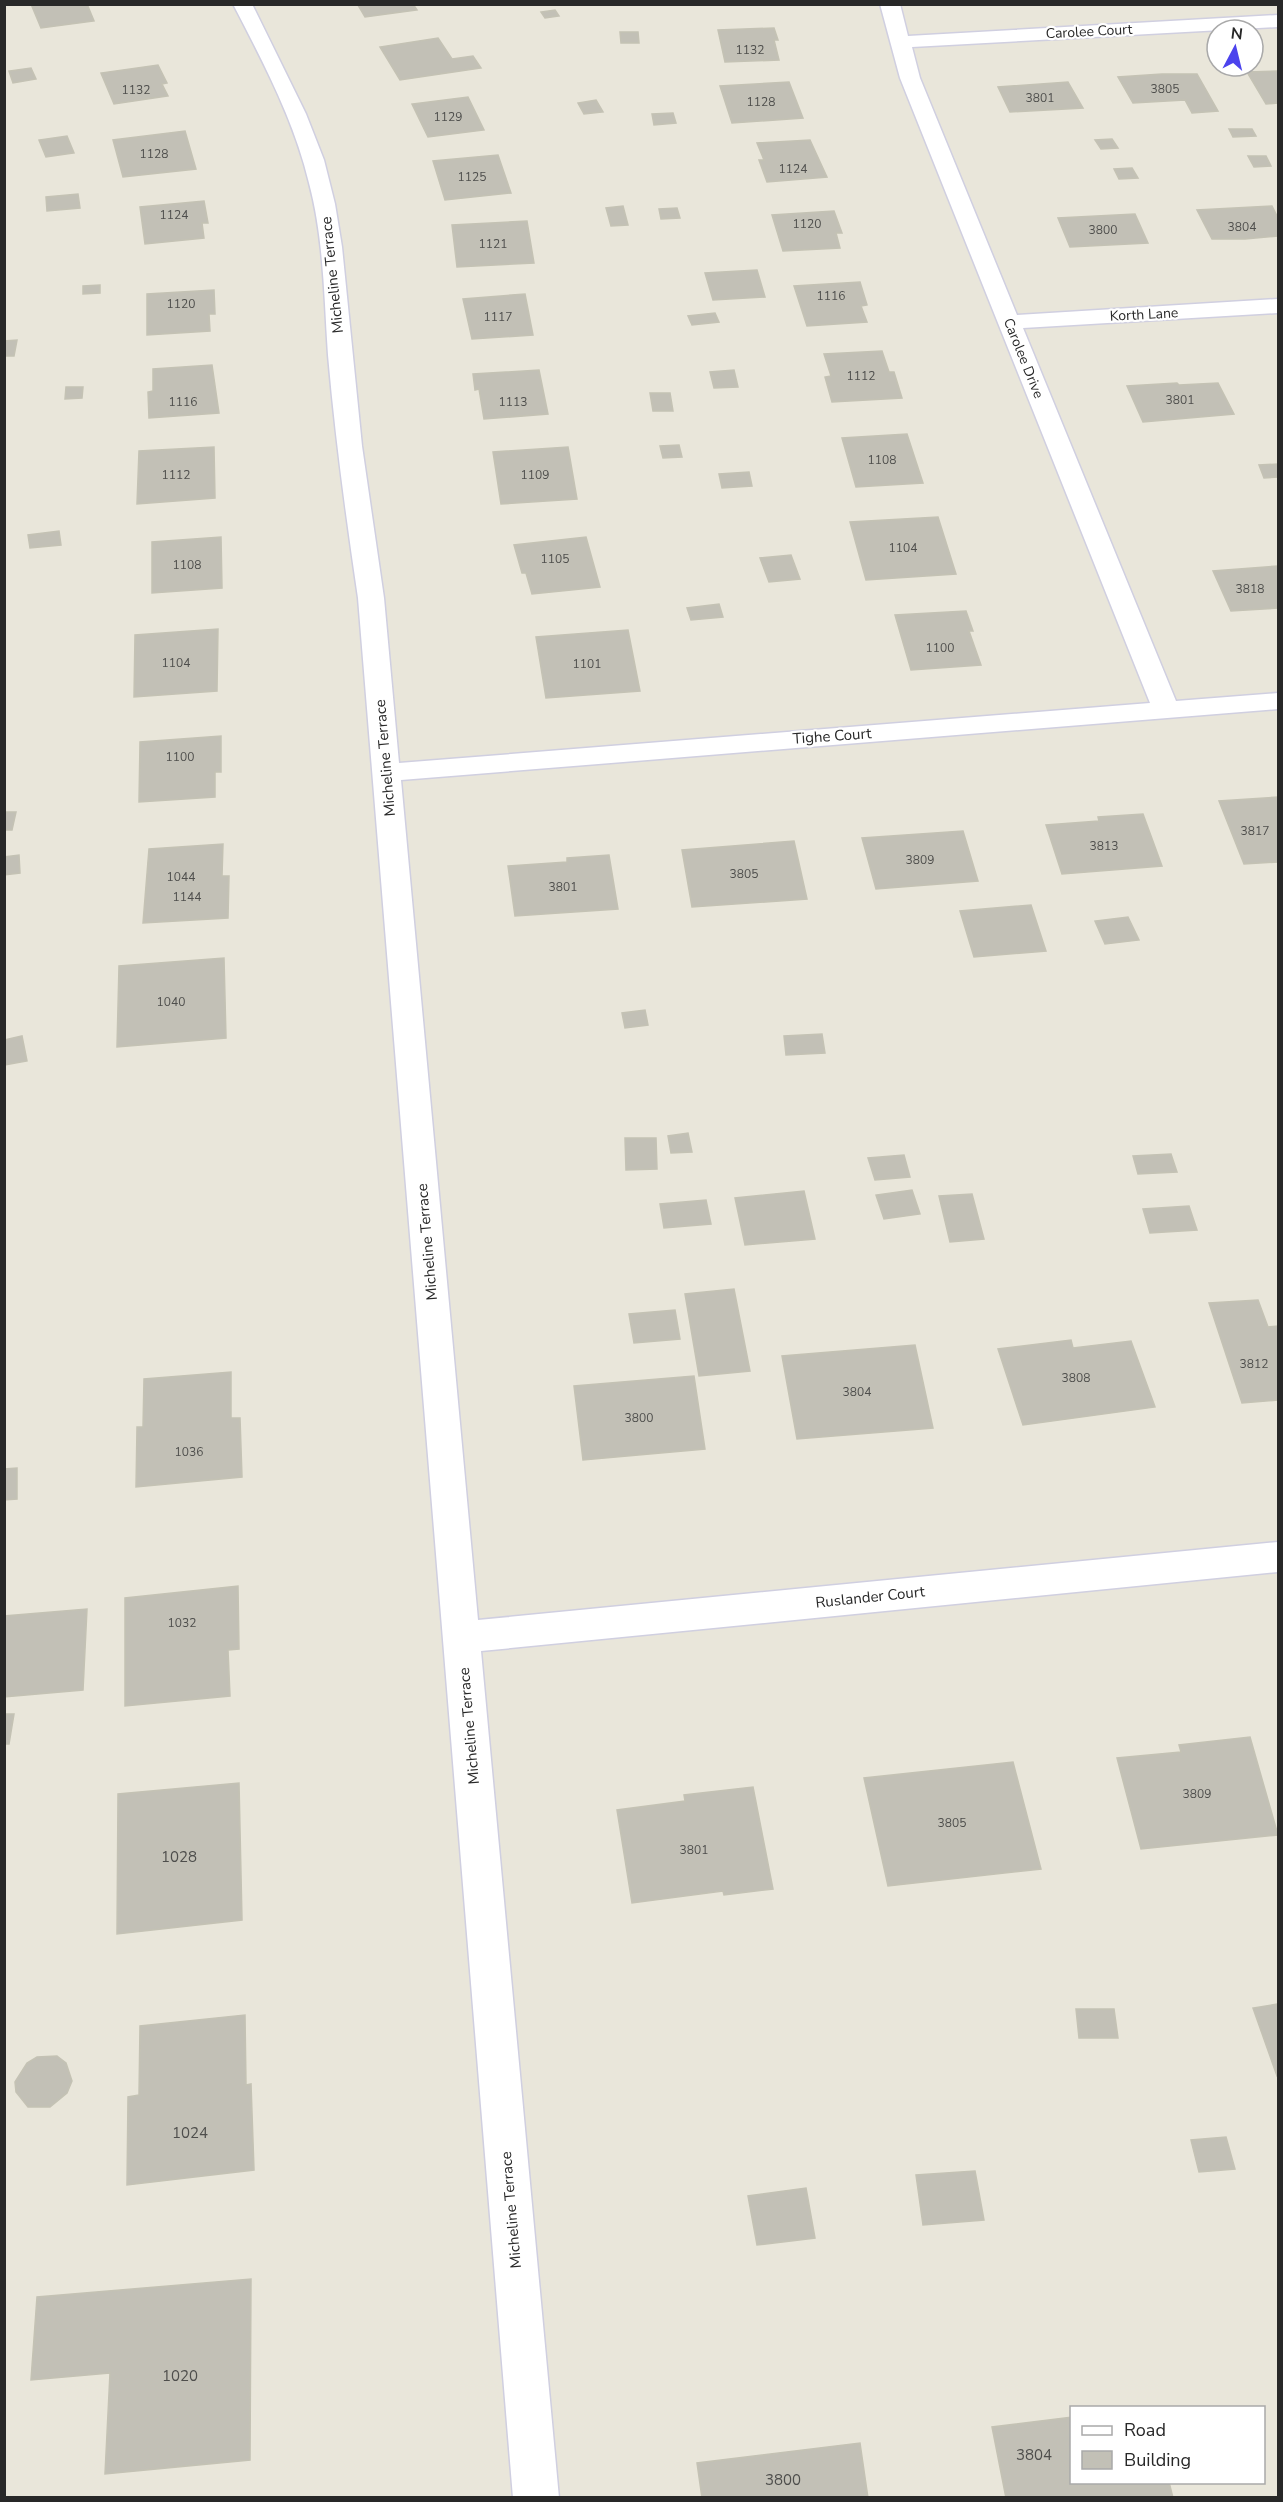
<svg xmlns="http://www.w3.org/2000/svg" width="1283" height="2502" viewBox="0 0 1283 2502" font-family="'Nunito Sans',sans-serif">
<style>
.building{fill:#c2c0b6;stroke:#c4c2b4;stroke-width:1.5}
.lines{fill:none;stroke-linecap:round;stroke-linejoin:round}
.minor-casing{stroke:#d0cfe0;stroke-width:3}
.minor{fill:#fff;fill-rule:evenodd}
.labels{text-anchor:middle;stroke-width:4.5;stroke-linejoin:round;paint-order:stroke}
.number-label{font-size:12px;fill:#4e4e4c}
.far-street-label{font-size:14px;fill:#282828;stroke:#fff}
.street-label{font-size:15px;fill:#282828;stroke:#fff}
.near-number-label{font-size:15px;fill:#4e4e4c}
</style>
<rect width="100%" height="100%" fill="#e9e6da"/>
<!-- building -->
<path class="building" d="M31 4H87L94 21 41 28Z
M355 4H413L417 10 365 17 358 5Z
M555 10 559 16 545 18 541 12Z
M774 28 778 40H774L779 60 725 62 718 30Z
M620 32H638L639 43H621Z
M438 38 452 59 473 56 481 68 400 80 380 47Z
M158 65 167 83 162 84 168 96 114 104 101 73Z
M31 68 36 79 13 83 9 71Z
M1278 71V103L1266 104 1247 72Z
M1162 74H1197L1218 111 1192 113 1185 100 1133 103 1118 77Z
M789 82 803 118 732 123 720 86Z
M1068 82 1083 108 1010 112 998 87Z
M468 97 484 130 428 137 412 104Z
M596 100 603 112 584 114 578 103Z
M673 113 676 123 654 125 652 114Z
M1229 129H1252L1256 136 1233 137Z
M185 131 196 169 123 177 113 140Z
M67 136 74 153 46 157 39 140Z
M1112 139 1118 148 1101 149 1095 140Z
M810 140 827 177 767 182 759 160H764L757 143Z
M498 155 511 193 445 200 433 161Z
M1248 156H1266L1271 166 1254 167Z
M1132 168 1138 178 1119 179 1114 169Z
M78 194 80 208 47 211 46 197Z
M204 201 208 223H202L204 238 145 244 140 207Z
M623 206 628 225 611 226 606 208Z
M1272 206 1278 218V236L1245 239H1212L1197 210Z
M677 208 680 218 661 219 659 209Z
M834 211 842 233H836L840 248 783 251 772 215Z
M1135 214 1148 243 1070 247 1058 218Z
M527 221 534 263 457 267 452 225Z
M757 270 765 297 713 300 705 273Z
M860 282 867 305 861 306 867 322 807 326 794 286Z
M100 285V293L83 294V286Z
M214 290 215 314H209L210 331 147 335V294Z
M525 294 533 335 472 339 463 299Z
M715 313 719 322 692 325 688 316Z
M17 340 14 356H4V341Z
M882 351 889 372H894L902 398 832 402 825 377 831 376 824 354Z
M212 365 219 413 149 418 148 392 153 391V369Z
M539 370 548 414 484 419 479 389 475 390 473 374Z
M734 370 738 387 714 388 710 372Z
M1177 383 1179 385 1218 383 1234 414 1143 422 1127 386Z
M66 387H83L82 398 65 399Z
M650 393H670L673 411H653Z
M907 434 923 483 856 487 842 438Z
M679 445 682 457 663 458 660 446Z
M214 447 215 498 137 504 139 451Z
M568 447 577 499 501 504 493 452Z
M1278 464V477L1264 478 1259 465Z
M749 472 752 486 722 488 719 474Z
M938 517 956 574 866 580 850 522Z
M59 531 61 545 30 548 28 535Z
M221 537 222 588 152 593V542Z
M586 537 600 587 532 594 526 573H522L514 545Z
M791 555 800 579 769 582 760 558Z
M1278 566V608L1231 611 1213 571Z
M719 604 723 617 691 620 687 608Z
M966 611 973 631H969L981 665 911 670 895 615Z
M218 629 217 691 134 697 135 635Z
M628 630 640 691 546 698 536 637Z
M221 736V772H215V797L139 802 140 742Z
M1278 797V862L1244 864 1219 801Z
M4 812H16L12 830H4Z
M1143 814 1162 866 1062 874 1046 825 1099 821 1098 817Z
M963 831 978 881 876 889 862 838Z
M794 841 807 899 692 907 682 850Z
M223 844 222 876H229L228 918 143 923 149 849Z
M19 855 20 873 4 875V857Z
M609 855 618 909 515 916 508 866 567 862V858Z
M1031 905 1046 951 974 957 960 911Z
M1128 917 1139 940 1105 944 1095 921Z
M224 958 226 1038 117 1047 119 966Z
M645 1010 648 1025 625 1028 622 1013Z
M822 1034 825 1053 786 1055 784 1036Z
M22 1036 27 1061 4 1065V1040Z
M688 1133 692 1152 671 1153 668 1136Z
M625 1138H656L657 1169 626 1170Z
M1171 1154 1177 1172 1138 1174 1133 1156Z
M904 1155 910 1177 875 1180 868 1158Z
M912 1190 920 1214 884 1219 876 1195Z
M804 1191 815 1239 745 1245 735 1198Z
M972 1194 984 1239 950 1242 939 1196Z
M706 1200 711 1224 664 1228 660 1204Z
M1189 1206 1197 1230 1150 1233 1143 1209Z
M734 1289 750 1371 699 1376 685 1294Z
M1258 1300 1268 1327 1278 1326V1400L1242 1403 1209 1303Z
M675 1310 680 1339 634 1343 629 1314Z
M1071 1340 1073 1348 1131 1341 1155 1407 1023 1425 998 1349Z
M915 1345 933 1428 797 1439 782 1356Z
M231 1372V1418H240L242 1477 136 1487 137 1427H143L144 1379Z
M694 1376 705 1449 583 1460 574 1386Z
M17 1468V1499L4 1500V1469Z
M238 1586 239 1649 228 1650 230 1696 125 1706V1598Z
M87 1609 83 1690 4 1697V1616Z
M4 1714H14L9 1744H4Z
M1250 1737 1278 1835 1141 1849 1117 1758 1181 1752 1179 1745Z
M1013 1762 1041 1869 888 1886 864 1778Z
M239 1783 242 1920 117 1934 118 1794Z
M753 1787 773 1889 724 1895 723 1891 632 1903 617 1810 685 1801 684 1795Z
M1278 2004V2075L1277 2076 1253 2008Z
M1076 2009H1114L1118 2038H1079Z
M245 2015 246 2085 251 2084 254 2170 127 2185 128 2097 139 2095 140 2026Z
M57 2056 66 2063 72 2081 67 2093 50 2107H28L16 2092 15 2082 27 2063 37 2057Z
M1226 2137 1235 2169 1199 2172 1191 2140Z
M975 2171 984 2220 923 2225 916 2175Z
M806 2188 815 2238 757 2245 748 2196Z
M251 2279 250 2460 105 2474 110 2373 31 2380 37 2297Z
M1072 2417V2482H1169L1173 2498H1006L992 2427Z
M860 2443 868 2498H702L697 2463Z"/>
<g class="lines">
<!-- minor casing -->
<g class="minor-casing">
<path id="minor" d="M233 4H252L306 114 324 160 335 204 342 247 362 446 384 598 399 763 1150 703 900 78 880 4H900L908 36 1278 15V27L912 47 920 78 1017 315 1278 299V313L1023 328 1176 701 1278 693V709L401 780 478 1620 1278 1542V1572L481 1651 559 2498H513L358 598C346 517 335 436 328 355 324 298 324 239 309 183 294 120 263 62 233 4Z"/>
</g>
<!-- minor -->
<use href="#minor" class="minor"/>
</g>
<g class="labels">
<!-- number labels -->
<g class="number-label">
<text x="750" y="54">1132</text>
<text x="1165" y="93">3805</text>
<text x="136" y="94">1132</text>
<text x="1040" y="102">3801</text>
<text x="761" y="106">1128</text>
<text x="448" y="121">1129</text>
<text x="154" y="158">1128</text>
<text x="793" y="173">1124</text>
<text x="472" y="181">1125</text>
<text x="174" y="219">1124</text>
<text x="807" y="228">1120</text>
<text x="1242" y="231">3804</text>
<text x="1103" y="234">3800</text>
<text x="493" y="248">1121</text>
<text x="831" y="300">1116</text>
<text x="181" y="308">1120</text>
<text x="498" y="321">1117</text>
<text x="861" y="380">1112</text>
<text x="1180" y="404">3801</text>
<text x="183" y="406">1116</text>
<text x="513" y="406">1113</text>
<text x="882" y="464">1108</text>
<text x="176" y="479">1112</text>
<text x="535" y="479">1109</text>
<text x="903" y="552">1104</text>
<text x="555" y="563">1105</text>
<text x="187" y="569">1108</text>
<text x="1250" y="593">3818</text>
<text x="940" y="652">1100</text>
<text x="176" y="667">1104</text>
<text x="587" y="668">1101</text>
<text x="180" y="761">1100</text>
<text x="1255" y="835">3817</text>
<text x="1104" y="850">3813</text>
<text x="920" y="864">3809</text>
<text x="744" y="878">3805</text>
<text x="181" y="881">1044</text>
<text x="563" y="891">3801</text>
<text x="187" y="901">1144</text>
<text x="171" y="1006">1040</text>
<text x="1254" y="1368">3812</text>
<text x="1076" y="1382">3808</text>
<text x="857" y="1396">3804</text>
<text x="639" y="1422">3800</text>
<text x="189" y="1456">1036</text>
<text x="182" y="1627">1032</text>
<text x="1197" y="1798">3809</text>
<text x="952" y="1827">3805</text>
<text x="694" y="1854">3801</text>
</g>
<!-- far-street labels -->
<g class="far-street-label">
<text transform="translate(1089 31) rotate(-3)" y="5">Carolee Court</text>
<text transform="translate(1144 314) rotate(-3)" y="5">Korth Lane</text>
<text transform="translate(1024 358) rotate(68)" y="5">Carolee Drive</text>
</g>
<!-- street labels -->
<g class="street-label">
<text transform="translate(332 275) rotate(-96)" y="5">Micheline Terrace</text>
<text transform="translate(832 736) rotate(-4)" y="5">Tighe Court</text>
<text transform="translate(385 758) rotate(-95)" y="5">Micheline Terrace</text>
<text transform="translate(427 1242) rotate(-95)" y="5">Micheline Terrace</text>
<text transform="translate(870 1597) rotate(-6)" y="5">Ruslander Court</text>
<text transform="translate(469 1726) rotate(-95)" y="5">Micheline Terrace</text>
<text transform="translate(511 2210) rotate(-95)" y="5">Micheline Terrace</text>
</g>
<!-- near-number labels -->
<g class="near-number-label">
<text x="179" y="1862">1028</text>
<text x="190" y="2138">1024</text>
<text x="180" y="2381">1020</text>
<text x="1034" y="2460">3804</text>
<text x="783" y="2485">3800</text>
</g>
</g>
<!-- border -->
<rect width="1283" height="2502" fill="none" stroke="#282828" stroke-width="12"/>
<!-- legend -->
<rect x="1070" y="2406" width="195" height="78" fill="#ffffff" stroke="#a9a9a9" stroke-width="1.5"/>
<rect x="1082" y="2426" width="30" height="9" fill="#ffffff" stroke="#a9a9a9" stroke-width="1.5"/>
<text x="1124" y="2436" font-size="18" fill="#282828">Road</text>
<rect x="1082" y="2451" width="30" height="18" fill="#c2c0b6" stroke="#a9a9a9" stroke-width="1.5"/>
<text x="1124" y="2466" font-size="18" fill="#282828">Building</text>
<!-- north arrow -->
<g transform="translate(1235 48) rotate(7)"><circle r="28" fill="#ffffff" stroke="#a9a9a9" stroke-width="1.5"/>
<path d="M0-4.5L10 22L0 15L-10 22Z" fill="#4c43ed"/>
<text y="-9" font-size="16" font-weight="bold" text-anchor="middle" fill="#282828">N</text>
</g>
</svg>
